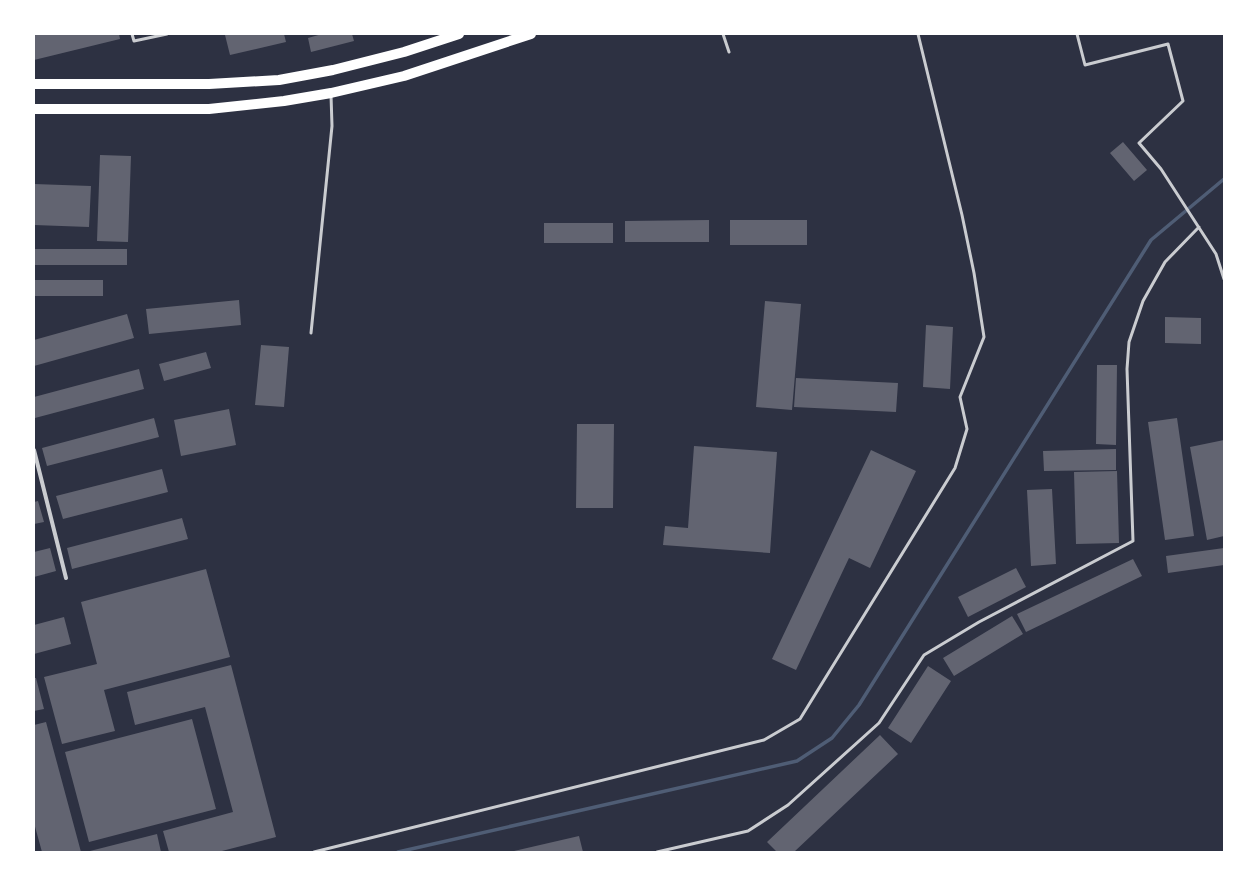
<svg xmlns="http://www.w3.org/2000/svg" width="1258" height="886" viewBox="0 0 1258 886" font-family="'Crimson Pro',serif">
<style>
.lines{fill:none;stroke-linecap:round;stroke-linejoin:round}
.stream{stroke:#4f5d75;stroke-width:3.5}
.building{fill:#626471}
.service{stroke:#caccd0;stroke-width:3}
.minor{stroke:#caccd0;stroke-width:4}
.trunk{stroke:#fff;stroke-width:10}
</style>
<rect width="100%" height="100%" fill="#2d3142"/>
<g class="lines">
<!-- stream -->
<path class="stream" d="M398 852 797 761 832 738 859 705 1151 240 1224 179"/>
</g>
<!-- building -->
<path class="building" d="M34 34H119L120 39 34 60Z
M229 34H284L286 42 230 55 225 35Z
M322 34H352L354 41 311 52 308 38Z
M1123 142 1147 170 1134 181 1110 153Z
M100 155 131 156 128 242 97 241Z
M34 184 91 186 89 227 34 225Z
M709 220V242H625V221Z
M730 220H807V245H730Z
M544 223H613V243H544Z
M34 249H127V265H34Z
M34 280H103V296H34Z
M239 300 241 325 149 334 146 309Z
M765 301 801 304 792 410 756 407Z
M127 314 134 338 34 366V340Z
M1165 317 1201 318V344L1165 343Z
M926 325 953 327 950 389 923 387Z
M261 345 289 347 284 407 255 405Z
M206 352 211 368 164 381 159 364Z
M1097 365H1117L1116 445 1096 444Z
M139 369 144 389 35 418 34 397Z
M796 378 898 383 896 412 794 407Z
M229 409 236 445 181 456 174 420Z
M154 418 159 437 47 466 42 448Z
M1177 418 1194 536 1165 540 1148 422Z
M577 424H614L613 508H576Z
M1224 440V536L1207 540 1190 447Z
M694 446 777 452 770 553 663 545 665 526 688 528Z
M1116 449V470L1044 471 1043 451Z
M871 450 916 471 870 568 849 558 796 670 772 659Z
M162 469 168 492 63 519 56 496Z
M1117 471 1119 543 1076 544 1074 472Z
M1052 489 1056 564 1031 566 1027 490Z
M38 501 44 522 34 524V502Z
M182 518 188 539 72 569 67 548Z
M50 548 56 571 34 577V552Z
M1224 548V565L1168 573 1166 556Z
M1133 559 1142 576 1026 632 1017 614Z
M1016 568 1026 587 968 617 958 597Z
M206 569 230 657 104 690 115 731 62 744 44 677 97 664 81 602Z
M1012 616 1023 634 954 676 943 658Z
M64 617 71 644 34 654V625Z
M231 665 276 837 218 852H169L163 831 233 812 205 707 135 725 127 692Z
M928 666 951 681 911 743 888 728Z
M34 678H36L44 709 34 711Z
M192 719 216 809 89 842 65 752Z
M46 722 81 852H42L34 823V725Z
M880 735 898 754 794 852H777L767 842Z
M157 834 161 852H90V851Z
M579 836 583 852H514V851Z"/>
<g class="lines">
<!-- service -->
<path class="service" d="M132 34 134 41 167 34
M723 34 729 52
M1077 34 1085 65 1168 44 1183 101 1139 143 1161 169 1216 254 1224 279
M311 333 332 126 331 95
M314 852 764 740 800 719 955 468 967 429 960 397 984 337 974 273 962 215 918 34
M657 852 748 831 788 805 879 723 924 655 979 622 1133 541 1127 369 1129 342 1143 301 1165 262 1199 227"/>
<!-- minor -->
<path class="minor" d="M34 450 66 578"/>
<!-- trunk -->
<path class="trunk" d="M34 84H209L279 80 333 70 404 52 459 34
M34 109H209L284 101 331 93 404 76 531 34"/>
</g>
<!-- border -->
<rect width="1258" height="886" fill="none" stroke="#ffffff" stroke-width="70"/>
</svg>
